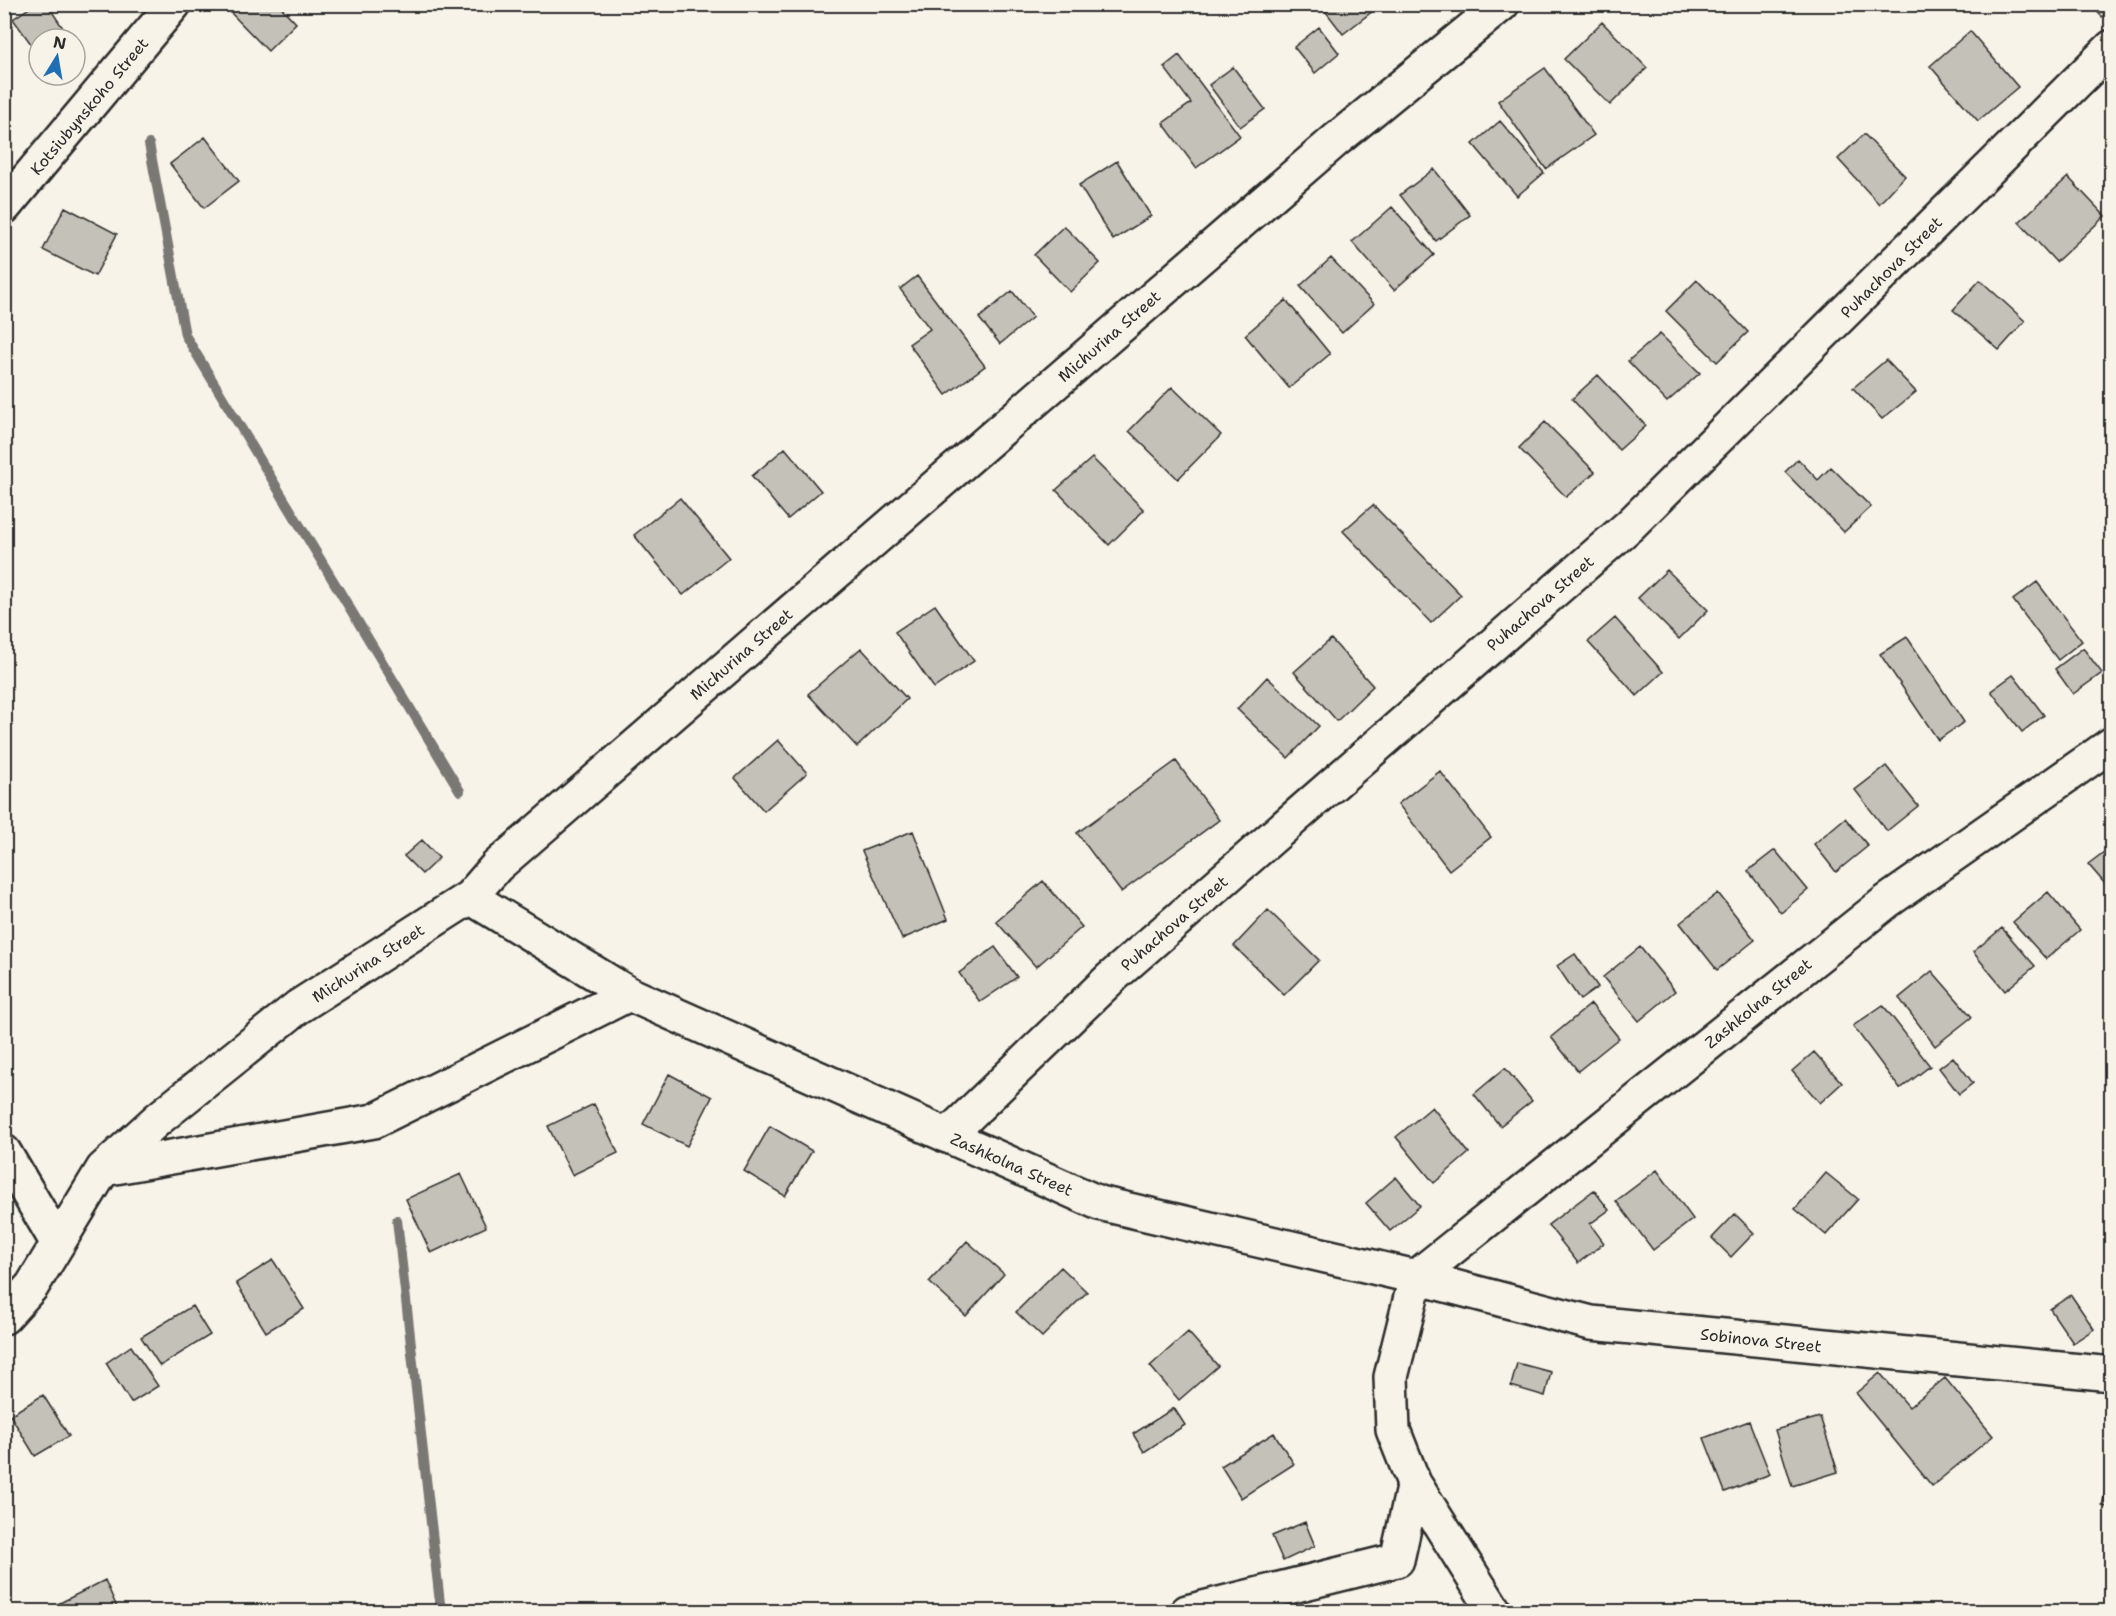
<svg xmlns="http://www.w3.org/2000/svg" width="2116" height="1616" viewBox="0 0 2116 1616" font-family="'Shantell Sans',sans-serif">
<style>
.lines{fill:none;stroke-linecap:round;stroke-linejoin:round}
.stream{stroke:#7a7874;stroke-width:10}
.building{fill:#c4c1b9;stroke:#2b2b2b;stroke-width:1.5}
.minor-casing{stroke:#2b2b2b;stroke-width:38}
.tertiary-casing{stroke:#2b2b2b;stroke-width:38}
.minor{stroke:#f7f3e8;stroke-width:33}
.tertiary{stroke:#f7f3e8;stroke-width:33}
.labels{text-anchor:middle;stroke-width:5;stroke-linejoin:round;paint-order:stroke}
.street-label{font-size:16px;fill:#2b2b2b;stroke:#f7f3e8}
</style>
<rect width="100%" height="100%" fill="#f7f3e8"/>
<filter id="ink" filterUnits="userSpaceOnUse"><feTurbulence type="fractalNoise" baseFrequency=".0167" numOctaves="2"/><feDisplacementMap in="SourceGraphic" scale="12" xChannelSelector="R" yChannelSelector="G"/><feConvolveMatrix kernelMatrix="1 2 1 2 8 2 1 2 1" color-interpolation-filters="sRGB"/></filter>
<g filter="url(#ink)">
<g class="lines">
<!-- stream -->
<path class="stream" d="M149 144 185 335 460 791
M397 1220 441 1612"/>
</g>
<!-- building -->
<path class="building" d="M35 4H47L67 34 61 39H39V55L13 19Z
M240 4H278L296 23 268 51 231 13Z
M1320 4H1370L1374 10 1343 34Z
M2090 4H2112V7L2102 17Z
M1602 22 1647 68 1610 105 1564 59Z
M1319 27 1339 53 1315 73 1294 47Z
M1970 31 2018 87 1978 121 1930 66Z
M1179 55 1240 136 1196 168 1163 123 1191 103 1164 67Z
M1233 67 1265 109 1240 127 1209 85Z
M1545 68 1594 135 1546 169 1498 101Z
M1500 121 1544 173 1517 196 1473 144Z
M1864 134 1905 176 1879 204 1838 159Z
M205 137 239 181 204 208 170 164Z
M1117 161 1151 216 1113 240 1079 185Z
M1434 169 1470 215 1436 241 1400 195Z
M2068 177 2105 216 2056 262 2019 222Z
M65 207 117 234 95 276 43 250Z
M1392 207 1434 255 1394 290 1352 242Z
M1064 226 1100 263 1070 292 1034 255Z
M1331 258 1374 304 1342 333 1300 286Z
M917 276 985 366 946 395 909 344 930 329 900 289Z
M1697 280 1748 332 1717 362 1666 311Z
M1980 280 2025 321 1999 350 1953 310Z
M1012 291 1033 317 1000 344 979 318Z
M1286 300 1330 354 1289 388 1245 335Z
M1660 334 1700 373 1667 402 1628 361Z
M1886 360 1916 392 1882 419 1853 388Z
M1598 375 1646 426 1619 450 1572 399Z
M1172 387 1221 435 1178 479 1129 431Z
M1545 422 1595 472 1566 497 1519 448Z
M785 448 821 491 788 519 752 476Z
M1092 458 1144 510 1109 545 1056 490Z
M1798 459 1818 480 1831 467 1871 507 1844 532 1785 472Z
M680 498 729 558 683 595 634 535Z
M1373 505 1461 595 1431 623 1343 531Z
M1667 570 1708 610 1679 639 1638 598Z
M2037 582 2082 641 2058 660 2013 600Z
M935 605 974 661 934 688 895 632Z
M1615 618 1663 672 1637 696 1588 642Z
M1907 637 1964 722 1938 740 1880 654Z
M1331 639 1373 686 1337 721 1294 672Z
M861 648 907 699 857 747 808 694Z
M2083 648 2102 673 2073 694 2055 669Z
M2013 675 2044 715 2022 732 1991 691Z
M1267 677 1319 726 1288 758 1237 709Z
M778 740 807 773 764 811 735 778Z
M1176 761 1219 820 1121 892 1077 833Z
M1886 766 1918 806 1887 831 1855 790Z
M1440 771 1491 837 1449 870 1398 804Z
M1845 818 1868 846 1836 872 1814 844Z
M913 831 948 919 902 939 862 851Z
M422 840 439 858 422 874 404 856Z
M2112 846V892L2088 864Z
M1775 850 1808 890 1781 913 1748 871Z
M1043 881 1082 927 1036 967 996 921Z
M2048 892 2080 930 2046 959 2013 922Z
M1718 893 1755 940 1717 970 1680 923Z
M1268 910 1319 960 1284 995 1234 946Z
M2002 928 2035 966 2005 991 1973 952Z
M995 947 1017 977 980 1002 959 973Z
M1640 947 1675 991 1639 1021 1603 977Z
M1575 954 1598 987 1580 1000 1557 966Z
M1932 971 1972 1017 1935 1046 1899 998Z
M1591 1004 1619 1038 1578 1071 1551 1037Z
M1883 1005 1930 1066 1900 1089 1853 1026Z
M1814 1052 1842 1083 1820 1103 1792 1071Z
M1953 1057 1973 1083 1959 1094 1939 1068Z
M1505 1068 1532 1101 1500 1126 1474 1094Z
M669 1074 712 1097 687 1146 643 1124Z
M594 1104 618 1153 572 1175 548 1126Z
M1432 1107 1469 1153 1434 1183 1396 1137Z
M770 1126 812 1151 785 1196 744 1171Z
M1657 1170 1693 1219 1653 1250 1616 1201Z
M1826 1173 1858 1199 1826 1235 1795 1209Z
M461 1174 486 1227 431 1253 406 1199Z
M1396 1177 1420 1206 1390 1231 1366 1203Z
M1594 1190 1609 1210 1590 1224 1604 1243 1578 1263 1548 1225Z
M1735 1214 1754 1233 1731 1257 1712 1238Z
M967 1241 1004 1274 966 1316 929 1282Z
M273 1260 304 1309 266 1332 236 1283Z
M1061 1267 1087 1292 1042 1337 1016 1312Z
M2071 1295 2094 1329 2073 1343 2050 1309Z
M192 1306 210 1335 160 1366 141 1337Z
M1188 1332 1218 1366 1179 1400 1150 1366Z
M131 1346 158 1386 131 1403 106 1363Z
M1517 1363 1551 1372 1545 1396 1511 1386Z
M1880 1373 1909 1407 1945 1378 1993 1436 1932 1486 1856 1393Z
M43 1395 69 1436 35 1456 10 1415Z
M1174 1408 1185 1425 1144 1452 1133 1434Z
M1820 1417 1838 1472 1792 1486 1775 1430Z
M1749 1421 1770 1474 1725 1492 1704 1438Z
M1274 1433 1294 1464 1241 1498 1221 1466Z
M2112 1462V1508L2102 1506Z
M1305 1522 1315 1546 1283 1561 1272 1536Z
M105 1580 119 1612H56L54 1606Z"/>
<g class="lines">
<!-- minor casing -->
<g class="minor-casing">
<path id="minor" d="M470 897 629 994 1099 1203 1416 1277 1591 1323 2112 1374
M947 1136 1111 978 1630 525 2112 47
M4 1152 57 1242
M104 1169 374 1121 629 994
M4 1317 32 1286 103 1169 158 1119 298 1007 470 897 497 866 1337 139 1502 4
M1187 1612 1397 1560 1414 1483
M1495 1612 1414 1483 1393 1430 1391 1377 1416 1277 1886 902 2112 744"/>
</g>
<!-- tertiary casing -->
<g class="tertiary-casing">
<path id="tertiary" d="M4 207 174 4"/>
</g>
<!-- minor -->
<use href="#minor" class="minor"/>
<!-- tertiary -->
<use href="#tertiary" class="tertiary"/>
</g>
</g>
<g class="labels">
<!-- street labels -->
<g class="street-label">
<text transform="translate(89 106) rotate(-50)" y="6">Kotsiubynskoho Street</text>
<text transform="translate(1891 267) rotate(-45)" y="6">Puhachova Street</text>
<text transform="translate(1109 336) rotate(-41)" y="6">Michurina Street</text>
<text transform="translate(1540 603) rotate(-41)" y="6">Puhachova Street</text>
<text transform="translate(741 654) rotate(-41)" y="6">Michurina Street</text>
<text transform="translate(1174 923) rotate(-41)" y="6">Puhachova Street</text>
<text transform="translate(368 963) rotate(-33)" y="6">Michurina Street</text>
<text transform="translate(1758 1003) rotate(-39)" y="6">Zashkolna Street</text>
<text transform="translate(1012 1164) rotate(24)" y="6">Zashkolna Street</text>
<text transform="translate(1761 1340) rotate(6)" y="6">Sobinova Street</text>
</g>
</g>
<!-- margin -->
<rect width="2116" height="1616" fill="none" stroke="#f7f3e8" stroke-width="24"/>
<rect x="12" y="12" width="2092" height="1592" fill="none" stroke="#2b2b2b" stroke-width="2" filter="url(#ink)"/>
<!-- north arrow -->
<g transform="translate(57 57) rotate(11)"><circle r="28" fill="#f7f3e8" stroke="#a5a39c" stroke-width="1.5"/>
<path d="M0-4.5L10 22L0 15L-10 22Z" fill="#1f6fb2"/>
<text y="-9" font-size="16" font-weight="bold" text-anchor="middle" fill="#2b2b2b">N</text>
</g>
</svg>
